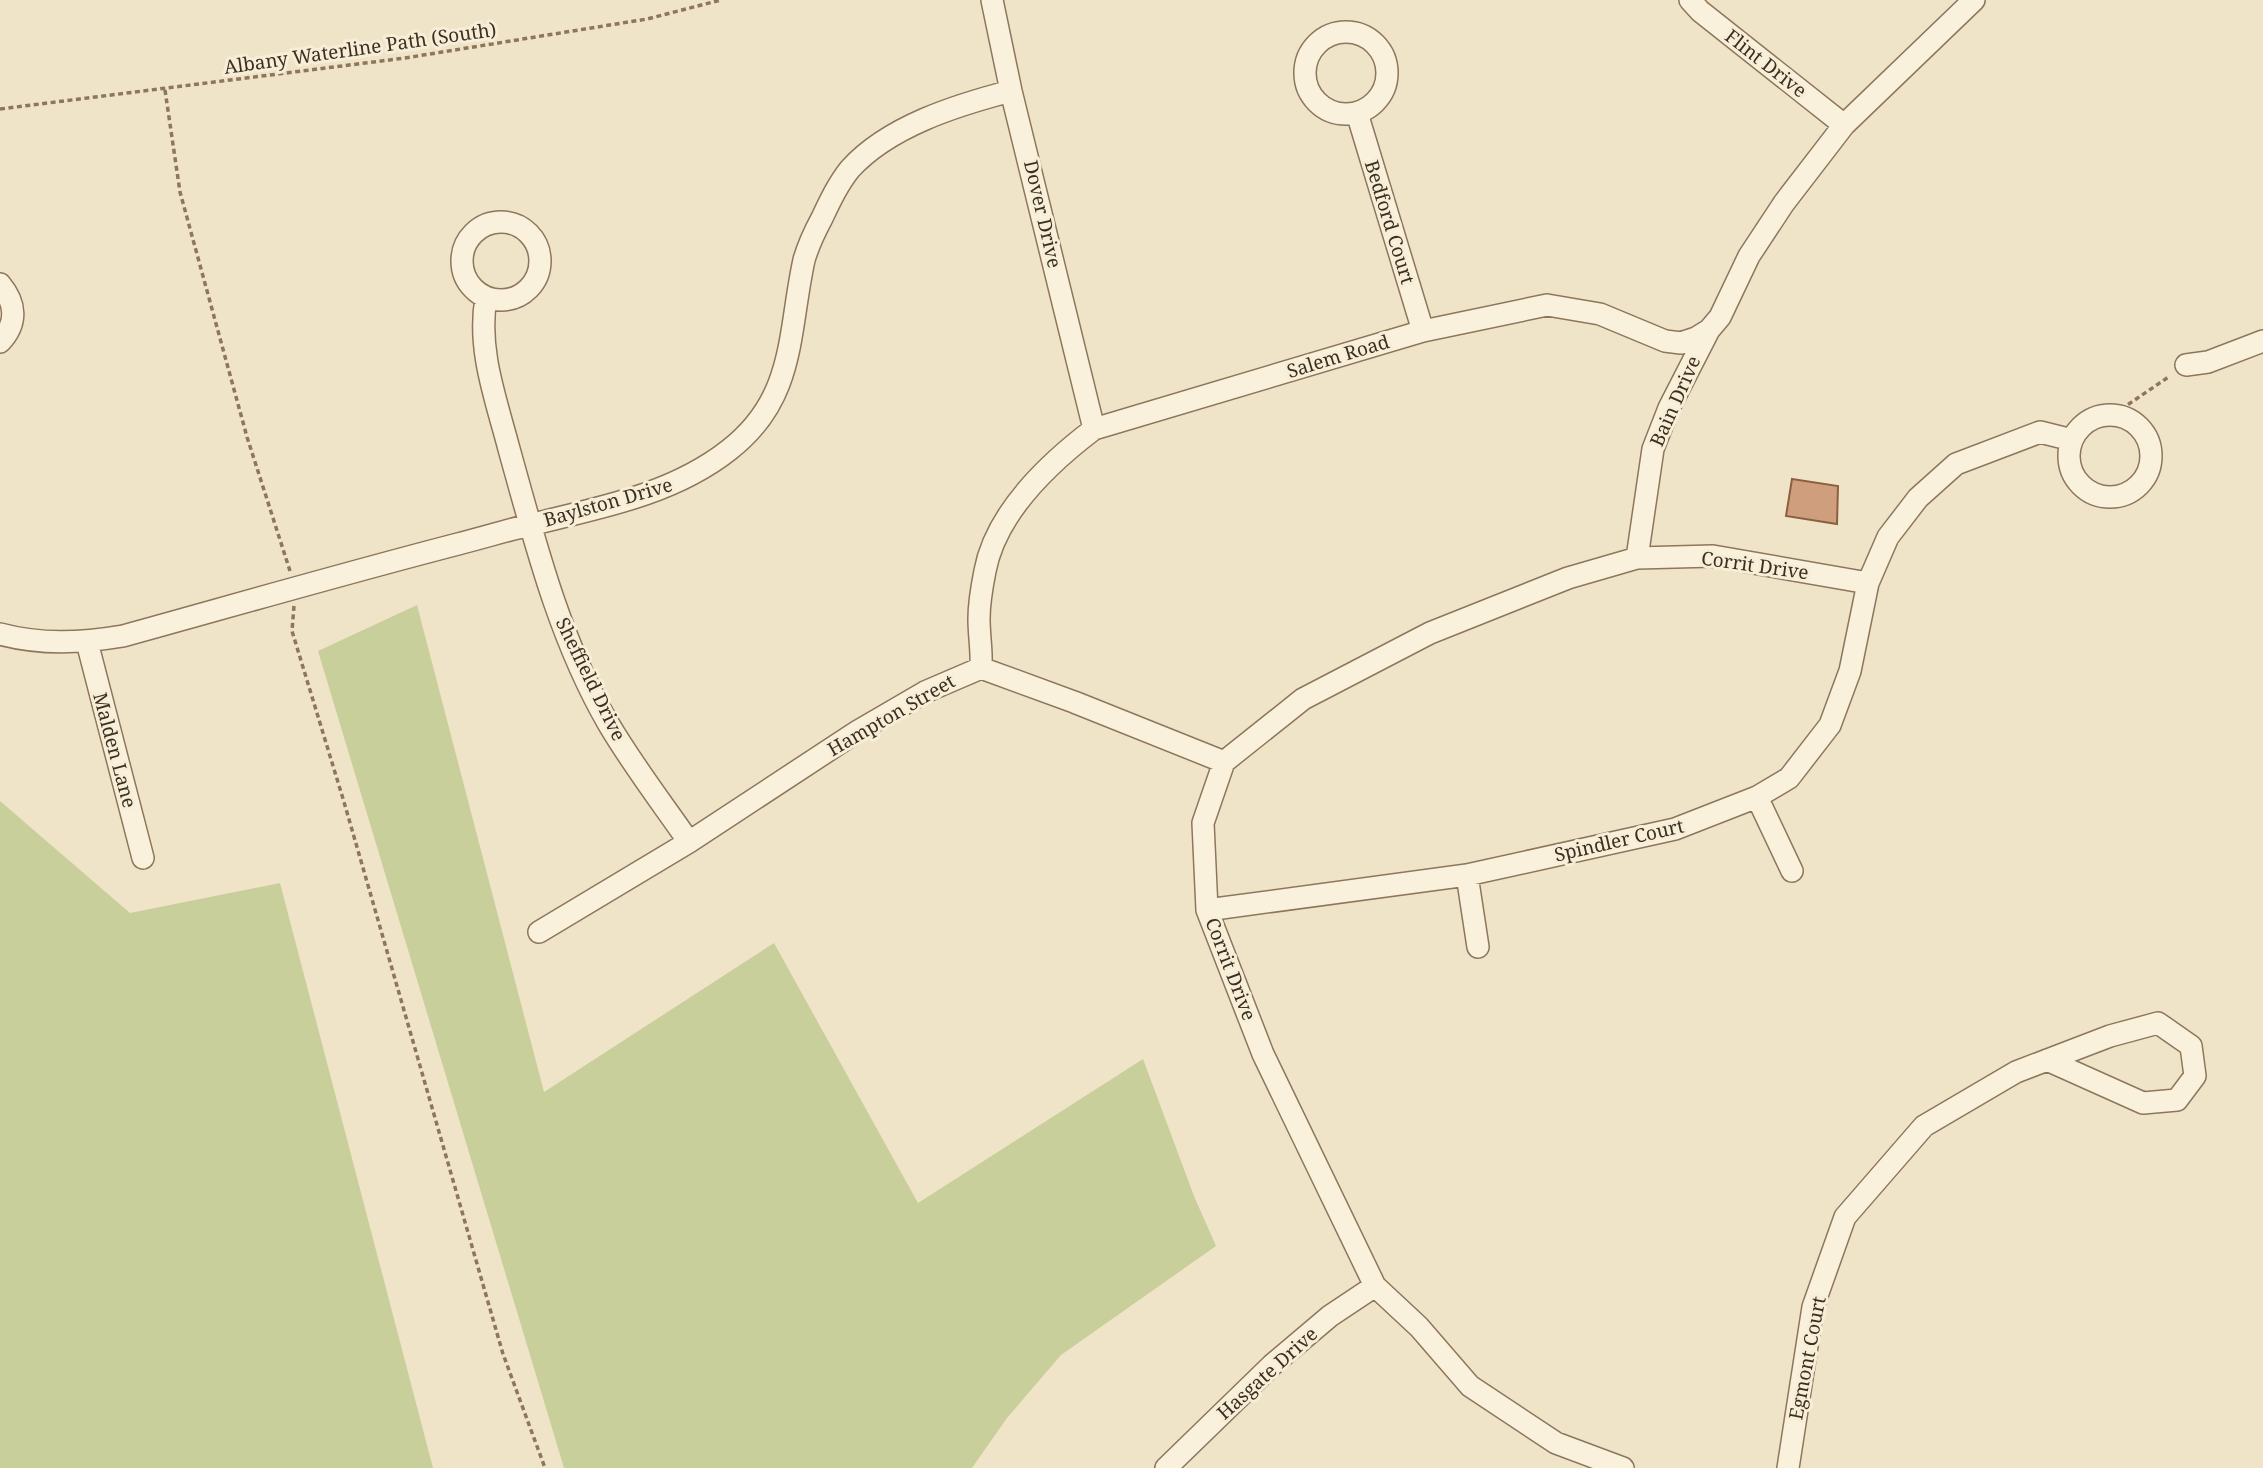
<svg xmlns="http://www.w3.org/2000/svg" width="2263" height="1468" viewBox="0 0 2263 1468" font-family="'Noto Serif',serif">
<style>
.green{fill:#c9cf9b}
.building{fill:#cf9f7d;stroke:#8d5f41;stroke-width:2}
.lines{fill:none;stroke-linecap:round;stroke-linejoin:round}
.minor-casing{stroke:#8d765c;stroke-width:24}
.path{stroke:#8d765c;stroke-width:3.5;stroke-dasharray:5 3.5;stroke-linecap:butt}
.minor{stroke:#faf1dc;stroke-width:21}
.labels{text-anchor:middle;stroke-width:6;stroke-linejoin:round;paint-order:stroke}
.street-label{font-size:19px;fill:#3d2e20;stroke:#f7eed8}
</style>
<rect width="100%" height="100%" fill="#f0e4c8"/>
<!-- green -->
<path class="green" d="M417 605 544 1092 774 943 918 1203 1143 1059 1194 1196 1216 1246 1061 1355 1007 1418 972 1468H564L318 651Z
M0 801 130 913 280 883 433 1468H0Z"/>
<!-- building -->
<path class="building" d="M1792 479 1838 486 1837 524 1786 516Z"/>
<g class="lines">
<!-- minor casing -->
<g class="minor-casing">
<path id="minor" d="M992 0 1011 91 1094 429
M1690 0 1700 11 1844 125
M1305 73a41 41 0 1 1 82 0a41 41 0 1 1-82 0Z
M1357 113 1423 331
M462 261a39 39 0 1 1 78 0a39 39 0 1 1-78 0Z
M0 284C16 303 18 323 0 342
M486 298C477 350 496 399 509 449 535 542 559 638 608 723 632 764 662 803 689 842
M2186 365 2208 362 2263 341
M2069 456a41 41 0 1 1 82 0a41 41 0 1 1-82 0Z
M1637 558 1653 449 1669 408 1709 330
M0 634C41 645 81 643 123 636 235 605 346 573 458 544 481 538 505 531 529 525 598 508 672 495 729 450 796 398 788 333 804 260 808 246 815 231 822 218 830 201 838 184 850 169 889 126 957 105 1011 91
M87 642 143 858
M981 668C982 651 979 636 979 619 979 604 982 586 985 571 996 512 1049 463 1094 429L1423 331 1547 305 1600 314 1665 341 1681 343 1696 338 1709 330 1720 317 1749 256 1784 203 1844 125 1974 0
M1757 797 1792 871
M1467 875 1478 947
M1207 910 1467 875 1675 829 1757 797 1789 778 1830 725 1850 671 1868 583 1888 537 1918 498 1956 464 2040 432 2072 440
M539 932 689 842 858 731 925 692 981 668 1074 702 1224 762
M1166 1468 1272 1365 1330 1316 1375 1286
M1623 1468 1556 1443 1470 1386 1419 1327 1375 1286 1263 1054 1207 910 1203 823 1224 762 1303 699 1430 633 1568 578 1637 558 1713 556 1868 583
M1788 1468 1813 1307 1845 1217 1924 1126 2016 1072 2110 1036 2158 1023 2191 1046 2195 1076 2177 1100 2143 1103 2047 1060"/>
</g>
<!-- path -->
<path class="path" d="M165 90 180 192 247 437 290 571
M0 109 405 58 647 19 721 0
M2114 414 2170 376
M294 606 292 631 344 802 503 1354 545 1468"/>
<!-- minor -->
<use href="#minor" class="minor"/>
</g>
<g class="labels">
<!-- street labels -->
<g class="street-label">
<text transform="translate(360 48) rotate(-8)" y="7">Albany Waterline Path (South)</text>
<text transform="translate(1766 63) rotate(38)" y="7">Flint Drive</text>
<text transform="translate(1043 214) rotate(77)" y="7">Dover Drive</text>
<text transform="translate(1390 222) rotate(73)" y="7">Bedford Court</text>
<text transform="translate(1338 356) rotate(-17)" y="7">Salem Road</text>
<text transform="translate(1675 401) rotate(-66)" y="7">Bain Drive</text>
<text transform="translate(608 502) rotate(-16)" y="7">Baylston Drive</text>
<text transform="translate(1755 565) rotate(8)" y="7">Corrit Drive</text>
<text transform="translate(591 679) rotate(64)" y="7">Sheffield Drive</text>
<text transform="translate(891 715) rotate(-30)" y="7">Hampton Street</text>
<text transform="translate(115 750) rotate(75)" y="7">Malden Lane</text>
<text transform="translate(1619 840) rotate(-13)" y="7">Spindler Court</text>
<text transform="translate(1231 969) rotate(69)" y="7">Corrit Drive</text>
<text transform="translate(1807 1358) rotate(-79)" y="7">Egmont Court</text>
<text transform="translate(1267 1373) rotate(-42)" y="7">Hasgate Drive</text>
</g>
</g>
</svg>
